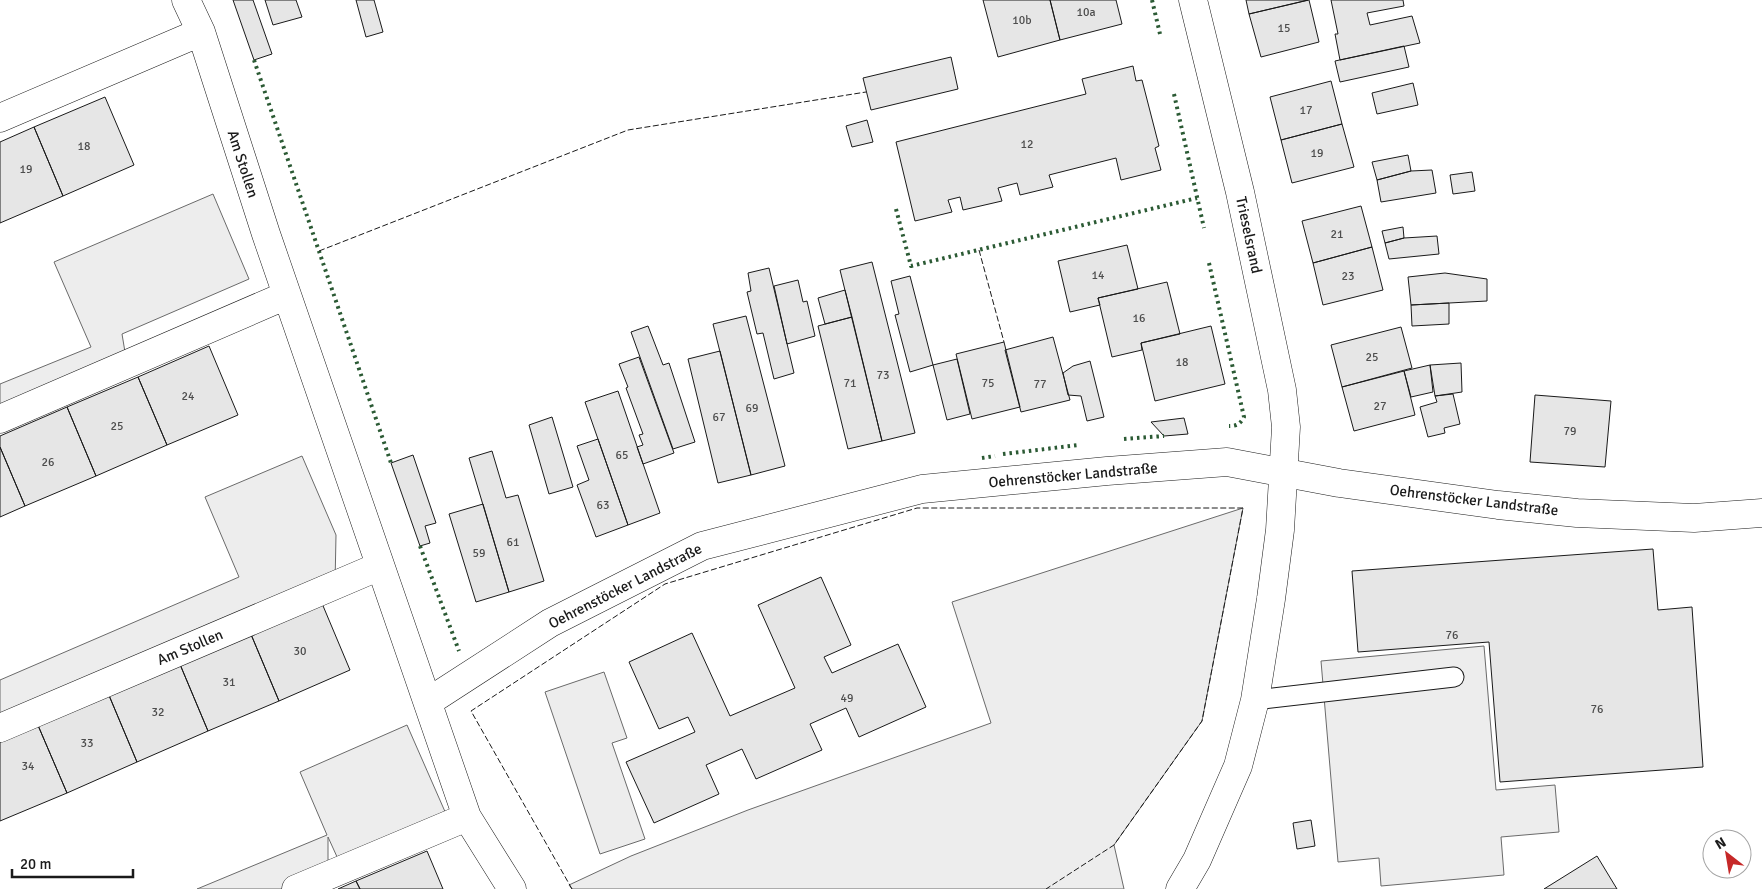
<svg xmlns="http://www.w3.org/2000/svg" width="1762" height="889" viewBox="0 0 1762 889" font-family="Signika,sans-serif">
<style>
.built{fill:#ededed;stroke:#6a6a6a}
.building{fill:#e6e6e6;stroke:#1a1a1a}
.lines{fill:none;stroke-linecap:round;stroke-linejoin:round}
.lane-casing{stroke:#1a1a1a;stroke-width:21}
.street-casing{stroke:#1a1a1a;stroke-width:29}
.secondary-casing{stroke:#1a1a1a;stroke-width:29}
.lane{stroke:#fff;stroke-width:19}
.street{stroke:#fff;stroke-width:28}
.secondary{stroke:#fff;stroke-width:28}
.hedge{stroke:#2b5a34;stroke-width:4;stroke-dasharray:2.5 4;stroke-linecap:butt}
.fence{stroke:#1a1a1a;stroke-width:1;stroke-dasharray:6 2.5;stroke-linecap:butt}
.labels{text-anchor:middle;stroke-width:4;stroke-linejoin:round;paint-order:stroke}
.number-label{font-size:12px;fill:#4d4d4d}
.street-label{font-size:15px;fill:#1a1a1a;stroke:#fff}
</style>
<rect width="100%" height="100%" fill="#fff"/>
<!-- built -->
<path class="built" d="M213 194 249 279 122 334 127 364 0 419V384L91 347 54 262Z
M302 456 336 535 335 585 0 728V680L239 577 205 497Z
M1243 508 1202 721 1114 845 1124 889H572L569 885 631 856 748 810 991 723 952 602Z
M1484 646 1496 790 1555 785 1559 832 1501 837 1504 875 1381 886 1379 858 1338 862 1321 661Z
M604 672 627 738 612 743 645 839 600 854 545 692Z
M407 725 450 823 343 870 328 837V876L296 889H197L327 835 300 772Z"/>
<!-- building -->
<path class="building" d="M233 0H253L272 54 254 60Z
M265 0H296L302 17 273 25Z
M356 0H374L383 32 366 37Z
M983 0H1050L1060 40 998 57Z
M1050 0H1116L1122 24 1060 40Z
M1246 0H1308L1249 14Z
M1309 0 1319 42 1261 57 1249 14Z
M1331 0H1403L1404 6 1367 13 1370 25 1412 16 1420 43 1340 60 1335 34H1338Z
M1404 46 1409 67 1340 82 1335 61Z
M951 57 958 89 871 110 863 78Z
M1133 66 1136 81 1142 80 1159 146 1155 148 1161 170 1121 180 1116 158 1049 175 1053 187 1020 195 1017 183 998 188 1002 201 963 210 960 197 948 200 952 212 915 221 896 142 1086 94 1082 79Z
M1331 81 1342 124 1281 140 1270 97Z
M1413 83 1418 105 1377 114 1372 93Z
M105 97 134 165 63 196 34 127Z
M867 120 873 142 852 147 846 126Z
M1342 124 1354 167 1292 183 1281 140Z
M34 127 63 196 0 223V142Z
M1408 155 1411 171 1377 180 1372 162Z
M1432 170 1436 193 1381 202 1377 180 1411 171Z
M1472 172 1475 191 1453 194 1450 175Z
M1361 206 1372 247 1313 263 1302 221Z
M1403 227 1404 238 1385 243 1382 231Z
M1437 236 1439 254 1389 259 1385 243 1404 238Z
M1127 245 1138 289 1098 298 1100 305 1070 312 1058 261Z
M1372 247 1383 290 1323 305 1313 263Z
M872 262 915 433 882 441 840 270Z
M769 268 794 373 774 379 763 333 757 334 747 292 751 291 748 273Z
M1445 273 1487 279V301L1411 305 1408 277Z
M910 276 933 365 910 372 895 315 899 314 891 281Z
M798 280 803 302 807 301 815 336 787 344 774 286Z
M1167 282 1180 334 1141 343 1142 350 1112 357 1098 298Z
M845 290 852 317 825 324 818 298Z
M1449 303V324L1412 326 1411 305Z
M746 316 785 466 751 475 713 324Z
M852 317 882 441 848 449 818 326Z
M648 326 663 365 669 363 695 442 673 449 631 332Z
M1211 326 1225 384 1155 401 1141 343Z
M1401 327 1412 368 1342 387 1331 345Z
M1053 337 1070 400 1021 412 1005 350Z
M1004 342 1020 407 972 419 956 354Z
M209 346 238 415 167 445 138 377Z
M720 351 751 475 718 483 688 359Z
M639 357 674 453 643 464 637 447 643 445 639 435 643 434 626 388 628 387 619 364Z
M957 359 970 414 947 420 933 365Z
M1090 361 1104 417 1087 421 1081 396 1068 395 1063 373 1073 366Z
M1461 363 1462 392 1435 396 1430 365Z
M1430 365 1433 392 1411 397 1404 371Z
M1404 371 1415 415 1354 431 1342 387Z
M138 377 167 445 96 476 67 407Z
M618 391 660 513 628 525 585 402Z
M1453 394 1460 424 1444 428 1445 433 1428 437 1420 407 1437 402 1435 396Z
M1535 395 1611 401 1605 467 1530 462Z
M67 407 96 476 25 506 0 447V436Z
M552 417 573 487 549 494 529 425Z
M1184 418 1188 434 1164 436 1151 422Z
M598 439 628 525 596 537 577 485 589 480 577 446Z
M0 447 25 506 0 517Z
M492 451 506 498 518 495 544 581 509 592 469 458Z
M413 455 436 523 425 526 430 543 420 546 391 463Z
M483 504 509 592 476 602 449 514Z
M1653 549 1658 610 1692 607 1703 767 1500 782 1489 642 1358 652 1352 571Z
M821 577 851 645 824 657 832 673 898 644 926 707 859 737 846 708 810 724 822 750 756 779 742 749 706 765 719 794 654 823 626 762 695 732 688 717 659 729 629 662 692 633 730 716 795 688 758 605Z
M321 601 350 670 279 701 250 632Z
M250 632 279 701 208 731 179 662Z
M179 662 208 731 137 762 108 693Z
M108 693 137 762 67 793 37 723Z
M37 723 67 793 0 821V739Z
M1311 820 1315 846 1297 849 1293 823Z
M427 851 443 889H360L356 881Z
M1597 856 1617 889H1544Z
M356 881 360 889H338Z"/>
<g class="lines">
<!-- lane casing -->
<g class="lane-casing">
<path id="lane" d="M1255 700 1454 677"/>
</g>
<!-- street casing -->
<g class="street-casing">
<path id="street" d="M186 0 201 32 266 234 467 817 512 889
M0 118 201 32
M0 419 287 295
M428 702 550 623 702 546 922 489 1107 471 1227 462 1339 483 1498 505 1577 513 1694 518 1762 513
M0 728 380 566
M296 889 467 817"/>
</g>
<!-- secondary casing -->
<g class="secondary-casing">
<path id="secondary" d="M1180 889 1197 860 1238 766 1255 700 1271 599 1280 530 1286 427 1282 390 1240 192 1193 0"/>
</g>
<!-- lane -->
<use href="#lane" class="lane"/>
<!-- street -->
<use href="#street" class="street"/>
<!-- secondary -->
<use href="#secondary" class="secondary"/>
<!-- hedge -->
<path class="hedge" d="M1152 0 1160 34
M254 60 391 463
M1174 94 1204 228
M896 209 911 266 1197 198
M1209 263 1244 417C1240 424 1237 426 1229 426
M1124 439 1164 436
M1003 454 1079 445
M982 458 995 456
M420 546 459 651"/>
<!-- fence -->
<path class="fence" d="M979 250 1004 342
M319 251 628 130 866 92
M572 889 471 711 665 584 917 508H1243L1202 721 1114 845 1046 889"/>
</g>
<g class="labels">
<!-- number labels -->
<g class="number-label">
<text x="1086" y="16">10a</text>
<text x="1022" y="24">10b</text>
<text x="1284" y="32">15</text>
<text x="1306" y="114">17</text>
<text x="1027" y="148">12</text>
<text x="84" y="150">18</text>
<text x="1317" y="157">19</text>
<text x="26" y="173">19</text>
<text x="1337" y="238">21</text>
<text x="1098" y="279">14</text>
<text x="1348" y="280">23</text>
<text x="1139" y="322">16</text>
<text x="1372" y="361">25</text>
<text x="1182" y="366">18</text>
<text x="883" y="379">73</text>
<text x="850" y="387">71</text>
<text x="988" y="387">75</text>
<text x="1040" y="388">77</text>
<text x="188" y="400">24</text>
<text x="1380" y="410">27</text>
<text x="752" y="412">69</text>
<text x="719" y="421">67</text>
<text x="117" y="430">25</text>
<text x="1570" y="435">79</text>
<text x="622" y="459">65</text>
<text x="48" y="466">26</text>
<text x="603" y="509">63</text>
<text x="513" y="546">61</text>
<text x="479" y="557">59</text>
<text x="1452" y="639">76</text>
<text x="300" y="655">30</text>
<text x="229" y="686">31</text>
<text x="847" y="702">49</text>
<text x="1597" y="713">76</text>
<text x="158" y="716">32</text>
<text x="87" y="747">33</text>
<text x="28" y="770">34</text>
</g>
<!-- street labels -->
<g class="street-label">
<text transform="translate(243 164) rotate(72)" y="5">Am Stollen</text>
<text transform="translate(1249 235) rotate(78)" y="5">Trieselsrand</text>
<text transform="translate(1073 475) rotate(-5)" y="5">Oehrenstöcker Landstraße</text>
<text transform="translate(1474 500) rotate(7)" y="5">Oehrenstöcker Landstraße</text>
<text transform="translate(625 586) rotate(-27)" y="5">Oehrenstöcker Landstraße</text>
<text transform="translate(190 647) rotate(-23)" y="5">Am Stollen</text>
</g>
</g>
<!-- north arrow -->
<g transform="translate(1727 854) rotate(329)"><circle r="24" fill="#ffffff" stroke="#a3a3a3"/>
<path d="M0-4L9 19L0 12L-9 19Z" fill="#c62828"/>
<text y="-8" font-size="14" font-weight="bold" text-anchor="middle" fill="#1a1a1a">N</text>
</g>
<!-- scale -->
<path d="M12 869v8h121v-8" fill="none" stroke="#1a1a1a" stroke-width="2.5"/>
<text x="20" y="869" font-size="15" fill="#1a1a1a" stroke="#ffffff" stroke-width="4" paint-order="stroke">20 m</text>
</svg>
